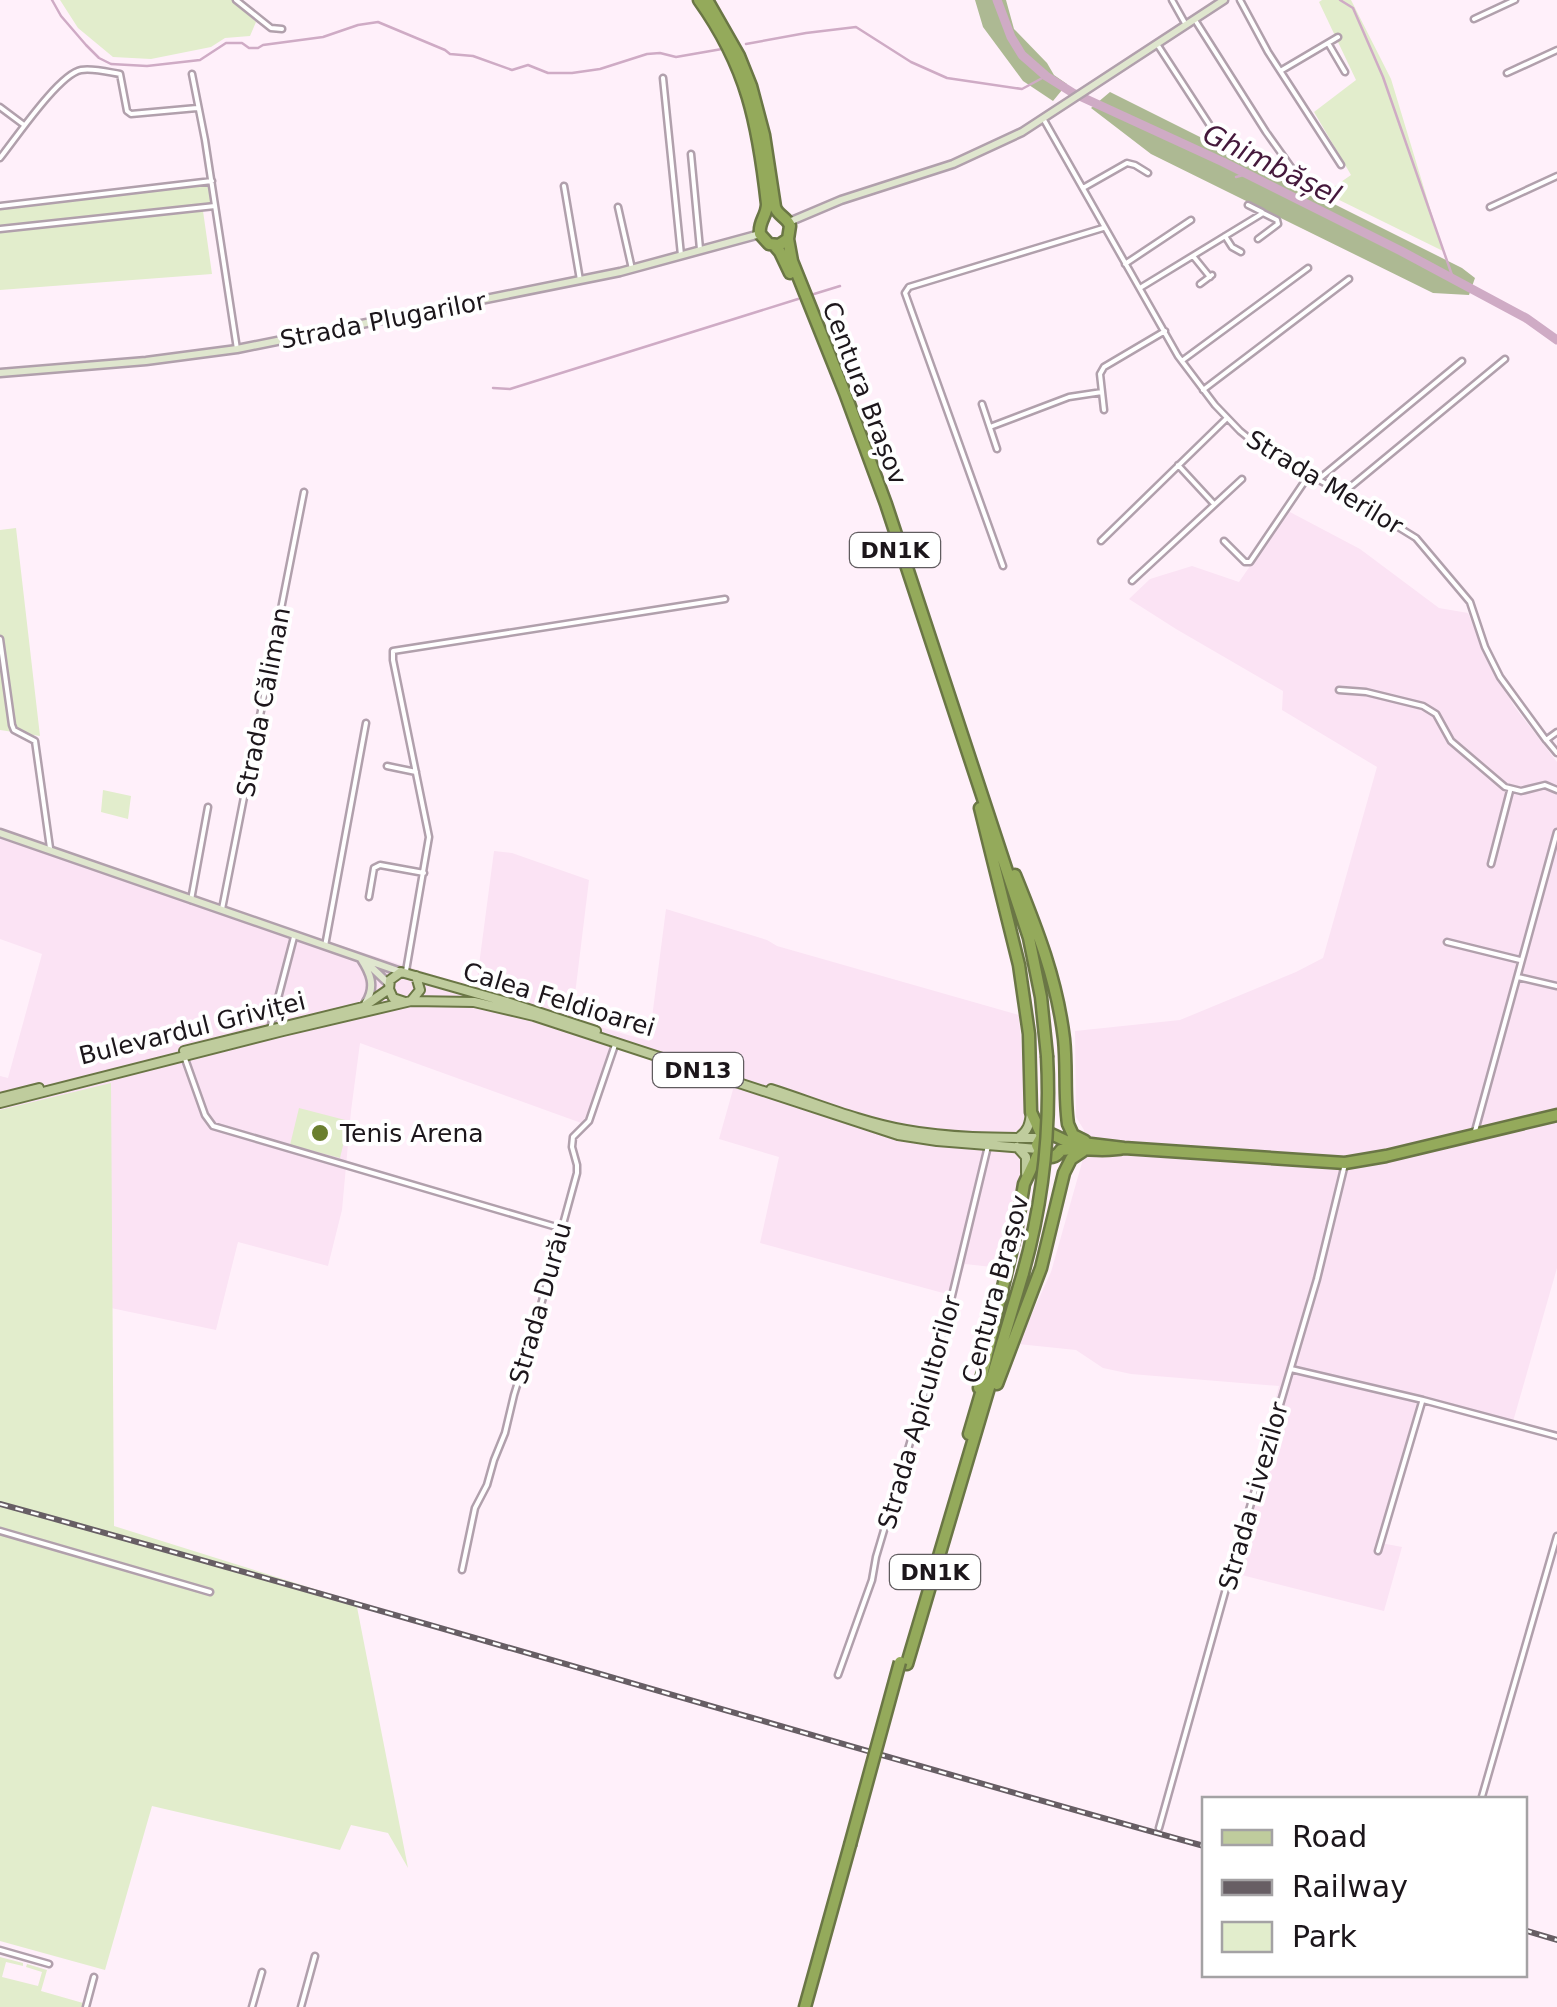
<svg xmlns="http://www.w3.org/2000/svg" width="1557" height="2007" viewBox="0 0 1557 2007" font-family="'DejaVu Sans',sans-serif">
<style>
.built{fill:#fbe3f4}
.green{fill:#e2edcc}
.forest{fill:#adb993}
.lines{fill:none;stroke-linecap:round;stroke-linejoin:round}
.stream{stroke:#cfabc5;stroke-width:2.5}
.river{stroke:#cfabc5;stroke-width:9}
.street-casing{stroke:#b1a0ac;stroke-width:9}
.secondary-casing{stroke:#b1a0ac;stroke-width:11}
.primary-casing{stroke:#6a7645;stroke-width:12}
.highway-casing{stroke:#6a7645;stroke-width:15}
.street{stroke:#fff;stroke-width:4}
.secondary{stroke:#dfe6ce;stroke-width:6}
.primary{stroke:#bfcc9d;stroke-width:8}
.highway{stroke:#94aa5b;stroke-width:10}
.rail-casing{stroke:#675e64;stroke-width:6}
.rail{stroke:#fff;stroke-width:2.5;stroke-dasharray:8;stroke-linecap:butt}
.highway-bridge-casing{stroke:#6a7645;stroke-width:15;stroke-linecap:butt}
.highway-bridge{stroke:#94aa5b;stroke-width:10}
.poi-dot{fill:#6a7e2e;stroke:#fff;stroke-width:4}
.labels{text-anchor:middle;stroke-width:8;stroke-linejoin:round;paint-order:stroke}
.shield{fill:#fff;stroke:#605c5f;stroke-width:2.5}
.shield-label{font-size:22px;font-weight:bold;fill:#1c161b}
.street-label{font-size:25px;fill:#1c161b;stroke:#fff}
.poi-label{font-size:25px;fill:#1c161b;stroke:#fff;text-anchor:start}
.water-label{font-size:28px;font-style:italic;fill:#44183b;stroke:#fff}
</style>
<rect width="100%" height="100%" fill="#fff0fa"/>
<!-- built -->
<path class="built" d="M1288 511 1360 549 1439 608 1468 613 1486 656 1514 706 1557 762V1268L1512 1425 1426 1400 1381 1543 1402 1547 1384 1611 1230 1572 1279 1386 1131 1374 1103 1368 1076 1350 1018 1344 1051 1272 1083 1159 1084 1130 1076 1117 1075 1031 1180 1020 1296 972 1323 958 1377 767 1282 710 1283 691 1176 629 1129 599 1150 579 1192 566 1239 582Z
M0 839 476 988 494 851 512 853 589 880 572 1019 649 1041 666 909 767 940 777 946 1019 1015 1026 1111 1022 1127 1013 1133 1008 1147 1019 1154 1021 1170 1001 1268 965 1264 954 1296 760 1243 779 1157 719 1139 734 1086 616 1047 584 1124 360 1043 351 1111 342 1210 328 1266 238 1242 216 1330 111 1308 110 1257 0 1264V1076L8 1078 42 954 0 939Z"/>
<!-- green -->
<path class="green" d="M60 0H232L256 22 250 36 225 38 211 47 151 59 113 57 78 28Z
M1322 0H1351L1391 79 1443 251 1325 193 1351 175 1314 112 1356 80 1319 2Z
M209 185 212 205 203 211 212 274 0 290V208Z
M16 528 40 736 0 730V530Z
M103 790 131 796 128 819 101 812Z
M111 1083 114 1526 356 1602 408 1868 388 1833 351 1825 340 1850 152 1806 105 1970 0 1941V1110Z
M299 1108 349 1121 340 1158 290 1145Z
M0 1957 23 1963V1966L6 1962 2 1977 38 1986 42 1972 26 1967 27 1964 47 1970 41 1991 83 2003 82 2007H0Z"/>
<!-- forest -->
<path class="forest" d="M975 0H1006L1014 29 1047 63 1054 75 1067 84 1053 101 1023 81 983 27Z
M1110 92 1462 268 1475 278 1469 295 1433 293 1151 154 1091 108Z"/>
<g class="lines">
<!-- stream -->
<path class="stream" d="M52 0 61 16 86 45 99 58 111 64 147 66 200 60 226 43H242L249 48H258L263 45 323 37 358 25 378 22 445 50 450 54 473 56 512 70 528 65 548 73H572L600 69 647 54 660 53 676 57 722 49
M1340 0 1353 8 1383 77 1453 278
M746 44 806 33 856 27 911 62 947 78 1022 89 1046 76
M1236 177 1247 174
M814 294 840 286
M493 388 510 389 798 299"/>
<!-- river -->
<path class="river" d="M997 0 1011 37 1022 55 1046 76 1073 93 1223 162 1401 251 1526 318 1557 340"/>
<!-- street casing -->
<g class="street-casing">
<path id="street" d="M236 0 271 28 282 29
M1172 0 1186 25
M1240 0 1268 52 1341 165
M1474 19 1515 0
M1195 20 1266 132 1291 167
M1328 43 1345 72
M1157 44 1209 124
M1282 70 1338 37
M1507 73 1557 50
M192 74 205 140 237 349
M663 78 681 255
M0 107 24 125
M1044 120 1178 356 1215 405 1240 431 1262 449 1343 493 1416 538 1470 602 1485 647 1500 677 1546 740 1557 732
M691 154 700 249
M0 158C16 138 59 74 81 70 93 68 108 72 120 74L127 111 131 114 197 108
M564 186 580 280
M1083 188 1127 163 1135 165 1148 173
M1248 205 1262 212
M0 206 212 181
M618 207 632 269
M1490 207 1557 176
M0 229 215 206
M1225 236 1232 247 1241 252
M1193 256 1210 277
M1125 264 1191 220
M1200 284 1212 275
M1140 288 1263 213 1277 220 1278 224 1258 239
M1183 360 1308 268
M1203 390 1349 279
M1102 392 1104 410
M982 404 997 449
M990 427 1069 397 1102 392 1100 374 1104 367 1165 331
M1178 465 1214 504
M1319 479 1462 361
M1343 493 1505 359
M1101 541 1226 419
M1224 541 1245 562H1250L1309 475
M1003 566 905 293 909 287 1103 228
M1132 581 1242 479
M0 639 12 725 14 730 35 741 50 848
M1339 690 1366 692 1423 706 1436 714 1451 741 1505 787 1521 791 1545 785 1557 790
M1547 741 1557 753
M387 766 416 772
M1491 864 1510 791
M369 897 374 868 380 865 424 873
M191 900 208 807
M222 909 304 492
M1447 942 1520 960
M325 946 366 723
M406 971 429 837 393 660V651L725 599
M1518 977 1557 986
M270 1029 294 937
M184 1056 205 1115 213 1126 553 1226
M1475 1131 1557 832
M1291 1369 1423 1400 1557 1436
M0 1531 210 1592
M1378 1551 1422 1402
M462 1570 475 1508 487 1485 494 1460 505 1433 514 1395 536 1323 577 1173V1165L572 1147 573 1137 589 1121 616 1042
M838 1675 872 1580 876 1557 945 1325 988 1146
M1481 1800 1557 1536
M1159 1828 1227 1585 1317 1279 1345 1164
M0 1950 49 1964
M86 2007 94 1977
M252 2007 262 1972
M301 2007 315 1956"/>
</g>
<!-- secondary casing -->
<g class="secondary-casing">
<path id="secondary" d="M789 222 841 200 953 164 1022 132 1224 0
M0 373 146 361 237 349 620 272 760 234
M0 833 401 972
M361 959C370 973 376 986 366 1002
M369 965 389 984"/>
</g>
<!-- primary casing -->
<g class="primary-casing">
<path id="primary" d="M411 1001 420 990 416 976
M405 1002 393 998 389 989 390 980 401 972 510 1003 596 1031
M184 1051 363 1007 389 989
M771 1089C815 1103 860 1122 906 1130 949 1138 996 1138 1039 1138
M0 1098 39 1088
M0 1103 283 1031 411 1001 474 1002 534 1016 898 1135 937 1141 1038 1149
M1018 1138C1028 1131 1030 1124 1031 1112
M1017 1147 1026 1157V1173"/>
</g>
<!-- highway casing -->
<g class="highway-casing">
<path id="highway" d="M699 0C747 67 758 123 767 204 767 216 758 222 760 234L769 244 779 245 788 239 790 226C787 217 778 216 775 207L764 135 751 86 739 56 707 0
M788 239 792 261 845 393 886 504 1029 938 1041 997 1047 1056
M774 245 780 252 790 273
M980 808 1019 965 1029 1034 1031 1112 1042 1136
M1015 875C1037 929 1057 980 1064 1039 1067 1067 1064 1096 1068 1124L1073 1135 1085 1141
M1124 1148C1104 1153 1082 1147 1061 1150 1056 1158 1049 1159 1042 1155L1037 1145 1042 1136 1049 1133 1066 1141 1124 1148 1345 1163 1386 1156 1557 1115
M997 1384 1041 1268 1064 1173 1071 1159 1083 1151
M979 1388 1016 1232 1024 1184 1039 1152
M969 1434 984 1383
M907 1664 1023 1273
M805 2007 850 1845"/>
</g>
<!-- street -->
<use href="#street" class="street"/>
<!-- secondary -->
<use href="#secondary" class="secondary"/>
<!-- primary -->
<use href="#primary" class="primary"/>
<!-- highway -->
<use href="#highway" class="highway"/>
<!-- rail casing -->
<g class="rail-casing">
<path id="rail" d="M0 1504C403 1614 802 1735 1204 1846
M1524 1930 1557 1940"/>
</g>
<!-- rail -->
<use href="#rail" class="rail"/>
<!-- highway-bridge casing -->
<g class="highway-bridge-casing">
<path id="highway-bridge" d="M1023 1273C1043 1202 1051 1131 1047 1056
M850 1845 900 1662"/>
</g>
<!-- highway-bridge -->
<use href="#highway-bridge" class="highway-bridge"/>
</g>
<!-- markers -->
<circle class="poi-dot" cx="320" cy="1133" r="10"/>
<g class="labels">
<!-- shield labels -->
<g class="shield">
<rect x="850" y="533" width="90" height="34" rx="8"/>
<rect x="653" y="1053" width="90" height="34" rx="8"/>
<rect x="890" y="1555" width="90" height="34" rx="8"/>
</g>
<g class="shield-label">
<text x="895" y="558">DN1K</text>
<text x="698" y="1078">DN13</text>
<text x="935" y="1580">DN1K</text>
</g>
<!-- street labels -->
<g class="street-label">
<text transform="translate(383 320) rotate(-11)" y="9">Strada Plugarilor</text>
<text transform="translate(865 393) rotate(69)" y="9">Centura Brașov</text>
<text transform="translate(1325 482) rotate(31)" y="9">Strada Merilor</text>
<text transform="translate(263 702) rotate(-79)" y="9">Strada Căliman</text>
<text transform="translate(559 999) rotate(17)" y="9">Calea Feldioarei</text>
<text transform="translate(192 1028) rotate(-14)" y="9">Bulevardul Griviței</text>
<text transform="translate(995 1289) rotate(-75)" y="9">Centura Brașov</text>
<text transform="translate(540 1303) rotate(-74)" y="9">Strada Durău</text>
<text transform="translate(919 1412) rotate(-74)" y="9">Strada Apicultorilor</text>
<text transform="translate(1253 1496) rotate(-74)" y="9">Strada Livezilor</text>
</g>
<!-- poi labels -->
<g class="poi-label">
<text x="340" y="1142">Tenis Arena</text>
</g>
<!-- water labels -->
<g class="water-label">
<text transform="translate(1272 164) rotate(26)" y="10">Ghimbășel</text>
</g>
</g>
<!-- legend -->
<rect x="1202" y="1797" width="325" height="180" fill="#ffffff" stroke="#a4a2a4" stroke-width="2.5"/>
<rect x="1222" y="1830" width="50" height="15" fill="#bfcc9d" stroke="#a4a2a4" stroke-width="2.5"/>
<text x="1292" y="1847" font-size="30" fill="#1c161b">Road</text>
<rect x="1222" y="1880" width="50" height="15" fill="#675e64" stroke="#a4a2a4" stroke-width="2.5"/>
<text x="1292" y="1897" font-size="30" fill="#1c161b">Railway</text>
<rect x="1222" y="1922" width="50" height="30" fill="#e2edcc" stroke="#a4a2a4" stroke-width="2.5"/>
<text x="1292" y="1947" font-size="30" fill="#1c161b">Park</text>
</svg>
